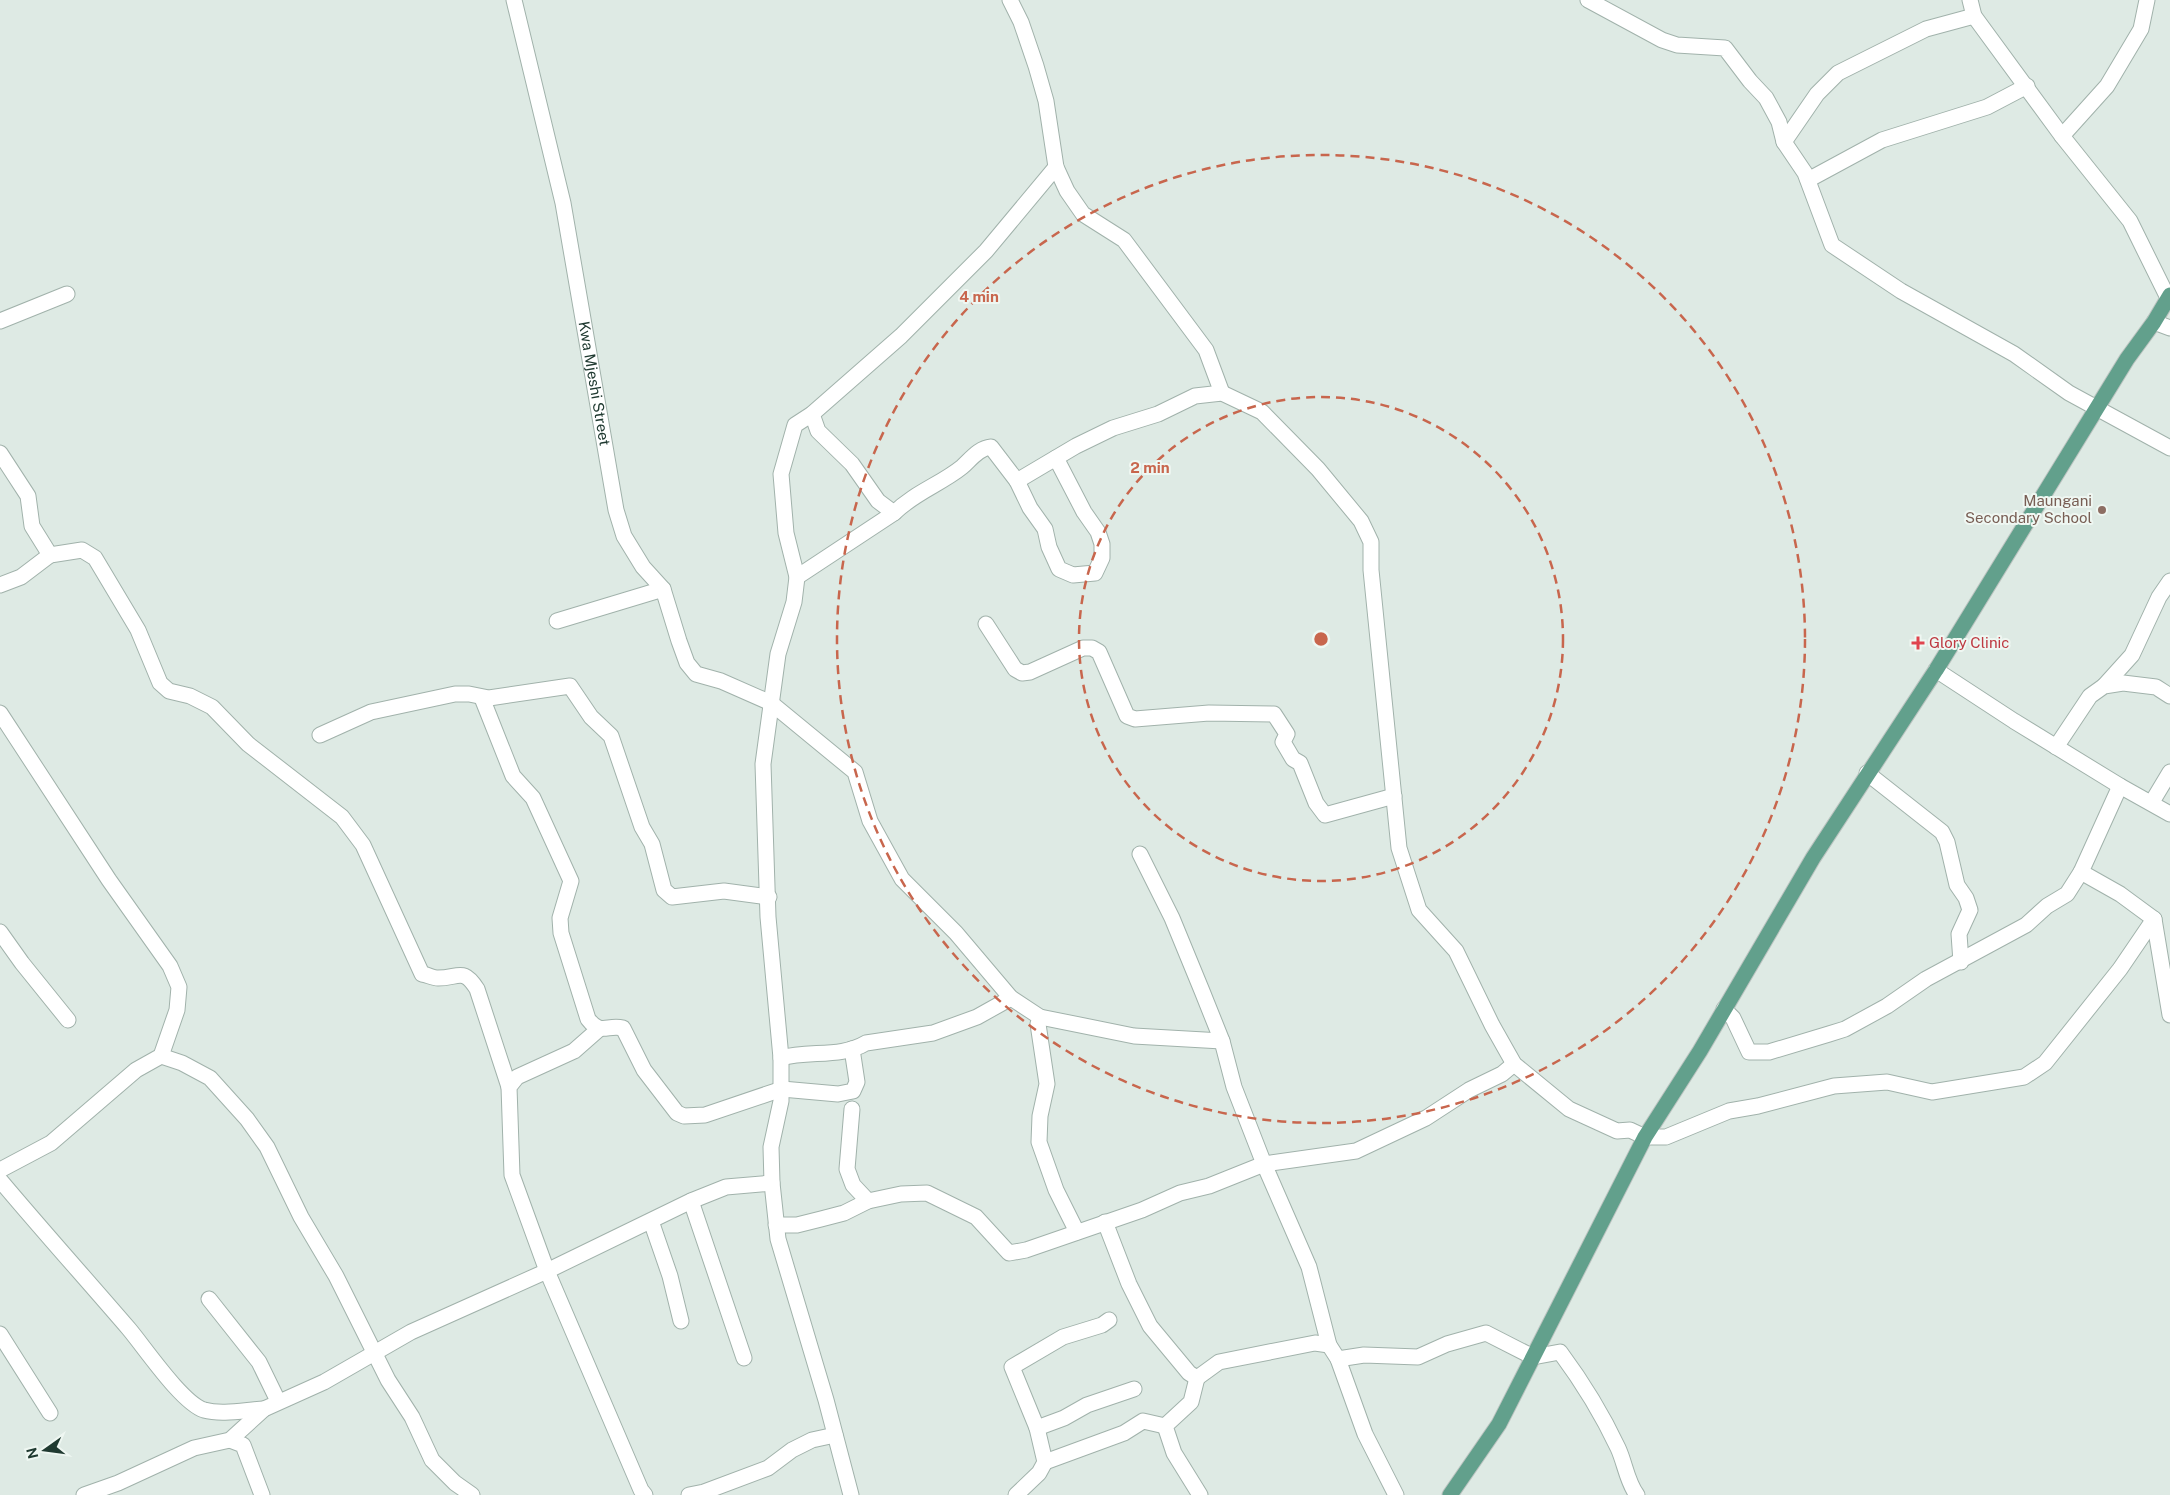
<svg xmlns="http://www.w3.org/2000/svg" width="2170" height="1495" viewBox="0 0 2170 1495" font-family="'Public Sans',sans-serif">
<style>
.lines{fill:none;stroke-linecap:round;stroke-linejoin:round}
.minor-casing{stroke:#a1b2ab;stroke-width:17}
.major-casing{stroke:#bcc4c1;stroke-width:17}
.minor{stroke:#fff;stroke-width:15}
.major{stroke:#62a08c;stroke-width:15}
.ring{fill:none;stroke:#c8664d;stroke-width:2.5;stroke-dasharray:9 6}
.education-dot{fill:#8d6e63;stroke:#eff7f2;stroke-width:2}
.health-dot{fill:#e0444e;stroke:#eff7f2;stroke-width:2}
.labels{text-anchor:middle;stroke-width:4;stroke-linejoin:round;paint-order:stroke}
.street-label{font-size:15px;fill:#203a31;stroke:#eff7f2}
.education-label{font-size:15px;fill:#785e54;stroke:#eff7f2;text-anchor:end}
.health-label{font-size:15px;fill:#be3a42;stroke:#eff7f2;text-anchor:start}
.centre{fill:#c8664d;stroke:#eff7f2;stroke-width:2.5}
.ring-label{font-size:15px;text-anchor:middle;font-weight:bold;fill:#c8664d;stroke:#eff7f2;stroke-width:4;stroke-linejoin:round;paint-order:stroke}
</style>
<rect width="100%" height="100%" fill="#deeae4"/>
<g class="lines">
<!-- minor casing -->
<g class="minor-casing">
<g id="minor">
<path id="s1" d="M514 0 563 203 616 510 624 536 643 567 663 589 679 641 687 663 696 674 721 681 771 703 855 772 870 821 902 879 956 933 1011 998 1040 1017 1038 1024 1047 1084 1040 1116 1039 1142 1056 1190 1077 1232"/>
<path d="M1010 0 1021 22 1036 66 1046 101 1056 167 1067 191 1083 214 1124 240 1206 350 1222 393"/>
<path d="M1588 0 1662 40 1677 45 1725 48 1750 81 1766 98 1779 122 1784 142 1805 173 1832 245 1901 291 2014 354 2069 393 2170 448"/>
<path d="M1970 0 1974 16 2062 136 2130 221 2168 298"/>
<path d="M2062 136 2107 86 2141 29 2147 0"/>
<path d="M1784 142 1817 94 1838 73 1926 29 1974 16"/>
<path d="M1808 180 1882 140 1987 107 2027 86"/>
<path d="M0 321 67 294"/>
<path d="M2154 322 2170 328"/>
<path d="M812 414 818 431 852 464 878 501 894 513C914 493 941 484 962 467 971 459 979 448 991 447L1017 481 1076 446 1113 428 1158 414 1195 396 1222 393 1262 412 1318 469 1361 521 1371 542V570L1399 848 1419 910 1456 951 1492 1025 1514 1064 1569 1109 1617 1131 1630 1130 1645 1137H1666L1729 1111 1758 1106 1834 1086 1887 1082 1932 1092 2024 1077 2045 1063 2120 969 2154 919"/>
<path d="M0 453 28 496 32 526 50 555 82 550 95 558 138 630 160 683 169 691 190 696 212 707 248 744 342 817 363 845 422 974C428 975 433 978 438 978 459 978 463 967 477 989L509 1087"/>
<path d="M1017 481 1030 508 1045 529 1049 547 1059 569 1073 575 1095 573 1102 558V544L1098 532 1084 512 1056 458"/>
<path d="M797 577 894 513"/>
<path d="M0 585 21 577 50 555"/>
<path d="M557 621 663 589"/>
<path d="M986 624 1015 669 1022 673 1030 672 1083 648H1092L1099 652 1127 716 1135 719 1209 713 1274 714 1287 734 1283 742 1293 759 1300 763 1316 803 1325 815 1394 796"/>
<path d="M1936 670 2014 721 2120 786 2170 814"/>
<path d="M2104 686 2132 655 2159 597 2170 581"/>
<path d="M482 698 513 776 533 798 571 881 560 918 561 933 588 1019C601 1036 607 1024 623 1028L644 1070 677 1113 684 1116 705 1115 782 1089 838 1094 853 1091 857 1082 852 1049"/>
<path d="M0 713 109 880 170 966 179 987 177 1010 161 1056 136 1070 51 1143 0 1170"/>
<path d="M320 735 371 712 455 694H469L489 698 570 686 591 717 611 736 642 827 652 844 664 890 672 897 724 891 769 897"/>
<path d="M2056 747 2090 696 2104 686 2123 683 2156 687 2170 696"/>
<path d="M1867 773 1942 832 1947 842 1957 885 1966 898 1970 910 1959 934 1961 962"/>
<path d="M2120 786 2081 872 2120 894 2154 919 2170 1015"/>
<path d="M2152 802 2170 772"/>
<path d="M1140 854 1172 918 1202 991 1222 1041 1234 1087 1264 1164 1309 1267 1329 1345 1338 1359 1365 1434 1396 1495"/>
<path d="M0 932 22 963 68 1020"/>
<path d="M1724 1009 1733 1018 1749 1052H1769L1829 1034 1845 1029 1887 1006 1926 979 2026 925 2047 906 2067 894 2081 872"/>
<path d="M1040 1017 1134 1036 1222 1041"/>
<path d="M599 1029 574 1051 517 1077 509 1087 512 1175 547 1271 641 1490 645 1495"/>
<path d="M161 1056 182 1063 210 1078 247 1119 267 1147 301 1217 336 1276 388 1380 412 1417 432 1460 455 1483 472 1495"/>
<path d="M781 1058C809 1050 841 1058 866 1043L933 1033 977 1017 1011 998"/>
<path d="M852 1109 847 1169 853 1185 868 1201"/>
<path d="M0 1180C42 1230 86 1279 129 1329 145 1348 182 1403 204 1410 222 1415 245 1410 264 1409"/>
<path d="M691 1201 744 1358"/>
<path d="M651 1221 670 1276 681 1321"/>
<path d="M1105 1222 1129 1284 1150 1326 1189 1373 1197 1378 1219 1362 1315 1343 1329 1345"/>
<path d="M776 1225H797L821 1219 844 1213 868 1201 901 1194 927 1193 976 1217 1009 1253 1026 1250 1142 1210 1180 1193 1209 1186 1264 1164 1356 1151 1426 1118 1469 1090 1502 1074 1514 1064"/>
<path d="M209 1299 259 1362 278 1401"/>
<path d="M0 1334 50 1413"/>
<path d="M1338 1359 1364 1355 1418 1357 1447 1344 1486 1333 1533 1357 1560 1352C1583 1383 1602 1414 1618 1448 1625 1463 1627 1482 1637 1495"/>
<path d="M1197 1378 1191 1402 1165 1426 1174 1453 1200 1495"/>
<path d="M1037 1428 1012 1367 1063 1337 1102 1325 1109 1320"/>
<path d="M230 1440 243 1445 262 1495"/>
<path d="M1045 1462 1124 1433 1143 1421 1165 1426"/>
<path d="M84 1495 118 1483 194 1448 230 1440 264 1409 324 1382 411 1332 547 1271 691 1201 726 1187 772 1183"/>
<path d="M689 1495 704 1492 768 1468 792 1450 812 1440 835 1435"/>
<path d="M851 1495 826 1400 778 1239 772 1183 771 1147 781 1101V1058L768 917 763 764 778 654 794 602 797 577 786 533 781 474 795 425 812 414 901 336 986 251 1056 167"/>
<path d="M1016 1495 1039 1473 1045 1462 1037 1428 1064 1418 1087 1405 1134 1389"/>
</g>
</g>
<!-- major casing -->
<g class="major-casing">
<path id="major" d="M1450 1495 1499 1424 1645 1137 1700 1051 1813 858 1936 670 2127 359 2154 322 2170 295"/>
</g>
<!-- minor -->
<use href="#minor" class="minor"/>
<!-- major -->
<use href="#major" class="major"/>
</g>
<!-- distance rings -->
<g class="ring">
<circle cx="1321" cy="639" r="242"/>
<circle cx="1321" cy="639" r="484"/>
</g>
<!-- markers -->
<circle class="education-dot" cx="2102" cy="510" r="5"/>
<path class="health-dot" d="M1915.5 635.5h5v5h5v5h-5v5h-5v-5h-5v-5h5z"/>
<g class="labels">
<!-- street labels -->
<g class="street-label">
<text dy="5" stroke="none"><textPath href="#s1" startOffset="392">Kwa Mjeshi Street</textPath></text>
</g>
<!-- education labels -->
<g class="education-label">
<text x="2092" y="506">Maungani<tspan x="2092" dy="17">Secondary School</tspan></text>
</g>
<!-- health labels -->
<g class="health-label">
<text x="1929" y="648">Glory Clinic</text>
</g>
</g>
<circle cx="1321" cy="639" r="8" class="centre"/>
<g class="ring-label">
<text x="979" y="302">4 min</text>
<text x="1150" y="473">2 min</text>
</g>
<!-- north arrow -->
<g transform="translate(45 1450) rotate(256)" stroke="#eff7f2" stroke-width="4" paint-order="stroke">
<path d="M0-4L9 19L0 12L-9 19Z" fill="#203a31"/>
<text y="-8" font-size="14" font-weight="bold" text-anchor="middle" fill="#203a31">N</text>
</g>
</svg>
